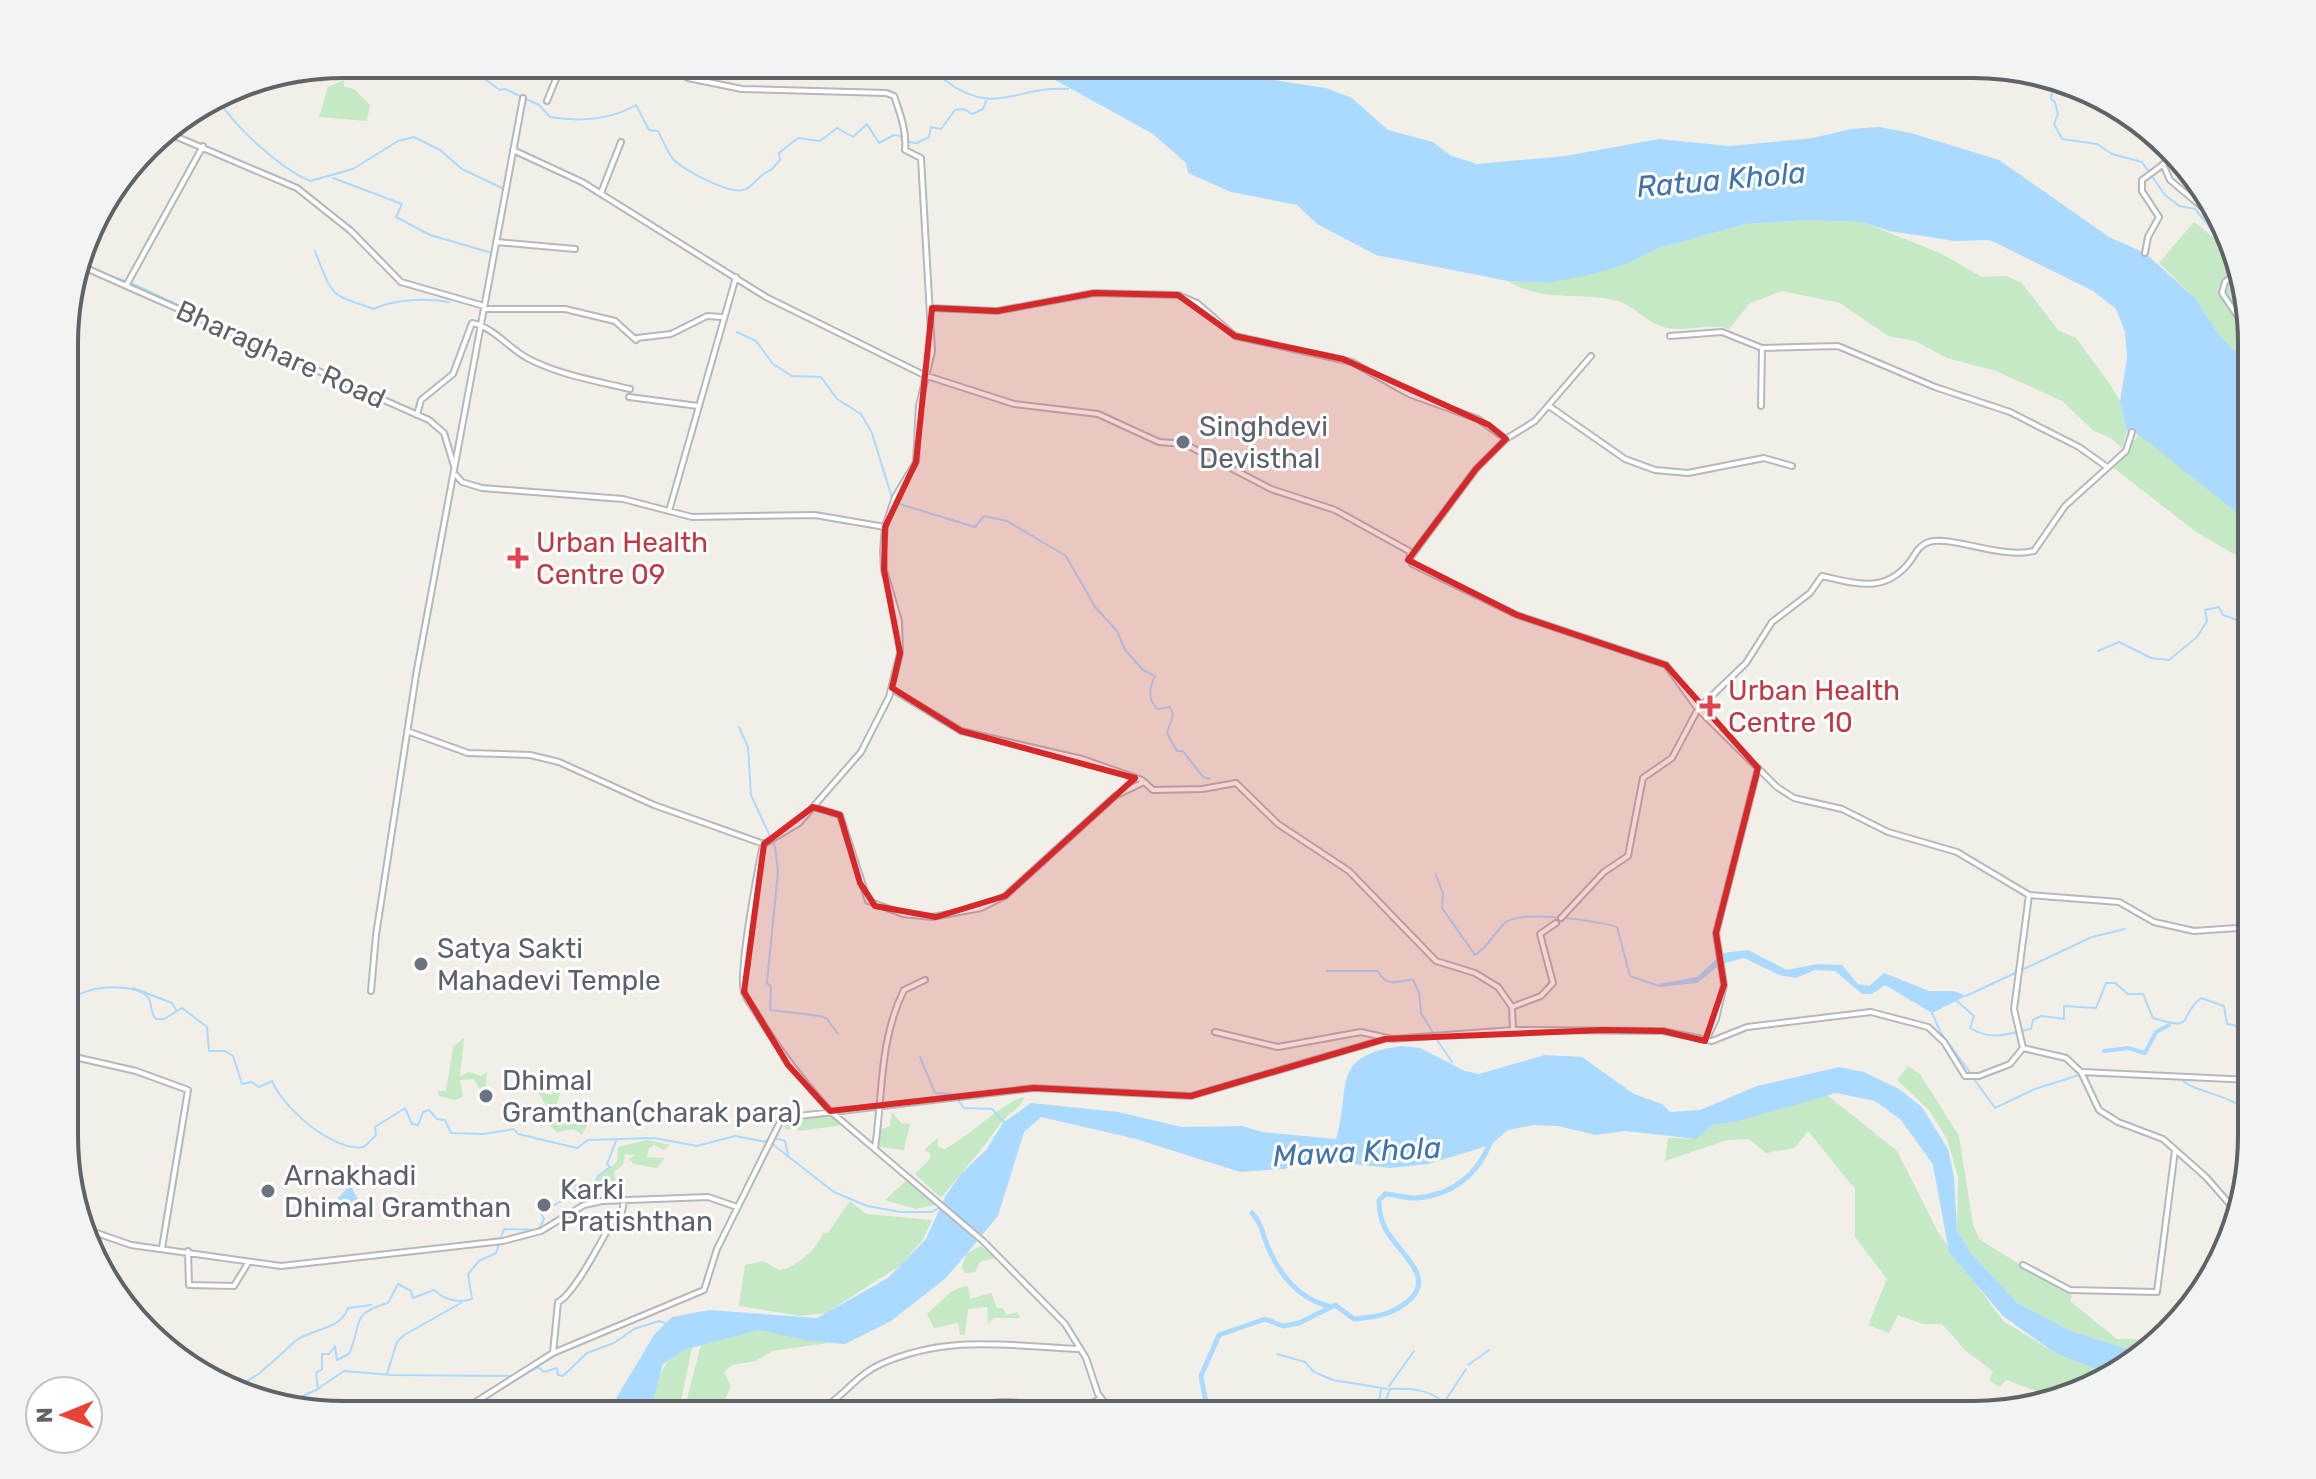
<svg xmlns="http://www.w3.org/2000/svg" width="2316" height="1479" viewBox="0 0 2316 1479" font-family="Rubik,sans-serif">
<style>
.green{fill:#c5e8c5}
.water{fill:#aadaff}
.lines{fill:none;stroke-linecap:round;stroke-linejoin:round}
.stream{stroke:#aadaff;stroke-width:2}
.canal{stroke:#aadaff;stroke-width:4}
.river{stroke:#aadaff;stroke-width:5}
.minor-casing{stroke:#b5b8bc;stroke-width:8}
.minor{stroke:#fff;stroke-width:4}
.marked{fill:#d62828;fill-opacity:0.2;stroke:#d62828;stroke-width:6;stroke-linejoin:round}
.worship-dot{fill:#6b7280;stroke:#fff;stroke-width:3}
.health-dot{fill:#e0444e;stroke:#fff;stroke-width:3}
.labels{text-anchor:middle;stroke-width:6;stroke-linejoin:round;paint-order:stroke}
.street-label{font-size:28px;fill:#5f6368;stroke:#fff}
.worship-label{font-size:28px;fill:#5b616d;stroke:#fff;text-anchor:start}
.health-label{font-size:28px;fill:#be3a42;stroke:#fff;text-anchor:start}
.water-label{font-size:30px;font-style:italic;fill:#4174aa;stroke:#fff}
.rim{fill:none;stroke:#5f6368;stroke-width:4}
</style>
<rect width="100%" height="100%" fill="#f1efe8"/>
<!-- green -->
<path class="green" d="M344 80V87L354 89 370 105 367 121 319 117 328 87Z
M1807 220 1862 222 1940 253 1982 277 2006 276 2022 283 2058 330 2076 338 2109 383 2120 401 2127 431 2122 448 2111 438 2094 431 2062 401 1996 371 1947 358 1915 341 1888 336 1840 303 1782 291 1750 303 1729 329C1708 323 1689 332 1667 328 1648 324 1636 307 1618 301 1581 291 1542 303 1508 281L1547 283 1627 264 1656 249 1746 224Z
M2194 222 2229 250 2251 324V369L2217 332 2196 299 2159 263Z
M2139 434 2251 524V564L2196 532 2114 468Z
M464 1038 460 1076 469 1072 481 1076 487 1072 486 1090H480L474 1079 460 1080 463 1097 454 1100 439 1096 438 1091H446L453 1047Z
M1908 1066 1920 1074 1959 1136 1973 1225 1980 1240 2072 1296 2070 1301 2117 1339H2154L2139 1353 2069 1330 2017 1303 1971 1253 1957 1230 1958 1177 1947 1139 1929 1110 1897 1080Z
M558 1086H562L554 1116C562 1122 569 1127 578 1122L587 1125 582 1135 574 1129 557 1132 542 1119 547 1107 538 1092 551 1095Z
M1827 1095 1897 1151 1938 1232 2003 1321 2055 1353 2111 1375V1378L2040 1400 2036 1391 2006 1380 2000 1387 1989 1380 1993 1371 1967 1352 1942 1324H1923L1898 1315 1889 1333 1868 1325 1887 1279 1855 1237V1189L1808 1131 1795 1148 1766 1153 1749 1139 1727 1140 1665 1161 1668 1138 1696 1139 1712 1125 1735 1122Z
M1025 1096C1021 1109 1008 1113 1000 1124 982 1150 961 1173 941 1198L915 1174 930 1159V1153L924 1150 938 1138V1147L945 1149C976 1132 993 1109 1025 1096Z
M892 1112 901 1123 910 1124 904 1150 878 1147 879 1130 890 1126Z
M832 1113 843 1125 799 1131 797 1128 786 1130 783 1124Z
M648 1140 670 1145 664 1150 654 1145 649 1148 647 1157 665 1158 657 1168 634 1164 629 1159 636 1155 625 1154 623 1165 614 1171 616 1185H622L619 1190 601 1186 594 1196 595 1202 580 1203 572 1191 579 1185 586 1190 594 1187 598 1176 617 1162 618 1147Z
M906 1181 916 1184 939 1204 916 1209 885 1200Z
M850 1201 866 1214 932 1220 923 1239 901 1265 826 1313 801 1316 739 1306 745 1265 763 1261 779 1270C795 1269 820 1246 823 1232L828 1233Z
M981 1246 995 1258 980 1262 975 1272 964 1273 962 1267 966 1254Z
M965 1286H968L970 1299 991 1293 997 1308H1002L1007 1315 1017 1312 1020 1318H994L988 1324 987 1307 968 1309 965 1335H960L958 1323 934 1328 927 1314 952 1291Z
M758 1330 828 1343 772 1351 756 1361 732 1365 724 1372 731 1387 725 1399 695 1406 694 1415H683L701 1344Z
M692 1348 678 1415H644C658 1390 658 1353 692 1348Z"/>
<!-- water -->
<path class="water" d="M1026 64H1247L1273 80 1326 88 1352 98 1388 130 1433 142 1450 155 1477 164 1565 156 1659 139 1729 146 1813 138 1851 129 1879 127 1911 133 1999 160 2109 237 2145 253 2196 299 2217 332 2251 369V524L2139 435 2127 431 2120 401 2127 358 2125 332 2116 309 2093 291 1990 240 1955 241 1889 231 1862 222 1807 220 1746 224 1656 249 1627 264 1585 276 1547 283 1508 281 1376 255 1317 224 1297 205 1231 192 1188 173 1186 163 1153 134Z
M1748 950 1787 970 1817 964 1842 965 1858 984 1869 986 1884 973 1929 991H1954L1966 996 1932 1013 1885 985 1872 994H1862L1835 971 1815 970 1796 978 1779 975 1744 958 1721 964 1697 983 1659 987V984L1697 977 1723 953Z
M1401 1046 1420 1048 1465 1071 1479 1074 1545 1055 1582 1057 1634 1094 1662 1104 1670 1112 1700 1110 1757 1086 1839 1067 1864 1072 1899 1089 1922 1107 1948 1149 1954 1177 1957 1230 1971 1253 2017 1303 2069 1330 2139 1353 2115 1375H2111L2055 1353 2003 1316 1949 1252 1933 1165 1917 1142 1900 1119 1875 1101 1836 1093 1735 1122 1712 1125 1696 1139 1625 1131 1596 1135 1558 1126 1533 1125 1508 1130 1490 1145 1428 1164 1391 1168 1309 1159 1284 1169 1240 1172 1136 1139 1041 1117 1024 1132 998 1216 946 1278 891 1321 845 1344 810 1341 758 1330 684 1350 663 1364 653 1399 644 1415H606L654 1335 672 1317 709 1310 817 1318 888 1278 926 1239 946 1195 961 1174 986 1150 1003 1123 1031 1103 1118 1112 1182 1127 1242 1126 1262 1132 1336 1139C1352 1088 1328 1056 1401 1046Z
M350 1185 359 1201 340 1219H336L337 1199Z"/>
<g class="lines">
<!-- stream -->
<path class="stream" d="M479 64 486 80 500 90 505 89 539 105 550 117C580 122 610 120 636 105L649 130 658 131C663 140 667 152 673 159 683 170 733 197 746 189 756 184 760 173 771 170L780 160 779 153 798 138 820 141 837 128 853 137 867 124 879 143 894 135 901 136 902 141 917 143 929 137 931 127 941 129 955 110 964 109 972 114 983 109 986 101
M928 64C931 71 939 76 946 81 995 118 1018 85 1068 89
M302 72 321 81 356 64
M2054 77 2051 99 2055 102 2058 114 2054 124 2062 139 2097 144 2112 154 2142 162 2165 195 2179 206 2195 209 2228 249
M217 97C233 126 280 168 310 181L353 169 398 141 414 137 440 150 462 169 504 189
M333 178 402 204 396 217 430 235 492 253
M315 251C333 297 329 294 374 309 394 299 427 298 449 302
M100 272 127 282
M131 283 178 305
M737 332 756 341 773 364 792 376 821 377 837 399 861 414 872 433 892 498
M896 503 975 527 984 516 1007 521 1066 556 1095 607 1117 631 1125 650 1143 670 1155 676C1149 688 1147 700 1158 709L1170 707 1173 715 1167 733 1177 751H1183L1203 777 1210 779
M2098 651 2119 642 2151 658 2169 660 2197 637 2207 621 2205 610 2219 607 2223 615 2237 620 2251 633
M739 727 748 747 751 795 775 847 778 871 767 983 771 987 770 1010 820 1016 826 1018 838 1034
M1436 875 1443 894 1442 908 1475 955C1488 947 1494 933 1505 923 1520 909 1599 921 1617 927L1630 976 1659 986
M1327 971H1378C1388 989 1397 980 1413 980L1419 992 1421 1013 1435 1036
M133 988 172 1003 176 1010
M66 990 79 995C95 985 132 984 147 996 153 1001 149 1012 156 1019H164L182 1008 207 1027 209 1051H225L233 1056 242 1084 251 1082 259 1087 272 1081C283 1108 333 1152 364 1147L376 1135 375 1127 405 1108 412 1124 418 1125 423 1112 429 1110 437 1119 445 1120 451 1133 483 1134 514 1129 518 1134 577 1148 588 1140 654 1138 697 1146 735 1136 771 1143 834 1192 867 1206 901 1212H932L942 1206
M1966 996 2092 937 2125 929
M1957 1001 1974 1016 1970 1028C1993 1042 2007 1033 2031 1029L2033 1020 2041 1016 2064 1019V1006L2096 1008 2106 983H2115L2128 994H2143L2153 1018C2197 1032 2177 1017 2201 998L2224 1006 2227 1024 2243 1027 2251 1036
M1932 1013 1941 1033 1972 1075
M1437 1040 1452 1062
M920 1057 935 1093 953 1094 964 1108 992 1109 1005 1123
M1974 1079 1995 1108 2035 1089 2079 1075
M2182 1080C2197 1094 2231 1093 2251 1115
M765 1141 774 1138 785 1141 788 1155
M1277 1354 1305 1362 1314 1372 1333 1380 1388 1389
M1468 1365 1489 1350
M261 1372C272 1362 283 1353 293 1343 310 1327 340 1332 348 1308L371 1305
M387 1374 397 1342 404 1335 461 1303
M517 1378 538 1367 544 1372 557 1368 558 1375 563 1376 587 1353 614 1343 634 1329 659 1321 665 1323
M507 1385 518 1378
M1389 1386 1414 1351
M319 1388 344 1371 392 1375 513 1376
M235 1389 260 1373
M279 1407 318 1389 316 1373 322 1369V1354H329L335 1346 337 1360 349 1354C363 1323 349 1314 388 1303L398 1284 411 1291 413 1298 434 1290C445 1300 457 1304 472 1299L468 1274 479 1261 496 1253 504 1229 538 1230 544 1219 541 1213 563 1200 573 1186 579 1185 586 1190 594 1187 598 1176 610 1167 607 1164 616 1141
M450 1415 510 1377
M1377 1415 1381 1389
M1380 1415 1390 1389C1412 1388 1428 1389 1445 1403
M1436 1415 1466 1369"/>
<!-- canal -->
<path class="canal" d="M2104 1051 2128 1048 2145 1053 2156 1032 2169 1025"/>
<!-- river -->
<path class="river" d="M1252 1213C1262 1224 1262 1233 1268 1247 1279 1274 1299 1299 1328 1306
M1163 1415 1169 1409 1194 1412 1206 1403 1201 1376 1219 1335 1265 1319 1283 1326 1299 1323 1335 1305 1354 1319C1375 1317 1391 1315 1407 1302 1438 1278 1399 1253 1386 1230 1381 1221 1379 1210 1379 1200L1385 1194C1395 1194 1406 1199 1416 1198 1453 1195 1477 1176 1491 1141"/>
<!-- minor casing -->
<g class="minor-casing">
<path id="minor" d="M547 101 562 64
M163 131 297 188 351 231 401 282 484 306
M513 150 582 182 766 297 924 375 1014 404 1098 414 1159 442 1185 444 1271 489 1335 510 1409 551 1412 564 1517 615 1666 665 1698 709 1777 787 1794 798 1842 809 1888 832 1957 852 2029 895 2119 902 2154 922 2194 931 2251 927
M2163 164 2170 180 2220 222
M601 193 621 142
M496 242 575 249
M2145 253 2148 237 2159 217 2142 191V180L2172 158
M79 265 429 420 444 433 454 466
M2236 273 2225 282 2222 293 2251 336
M127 284 203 146
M932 308 997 311 1094 293 1178 295 1197 303 1235 336 1352 362 1409 394 1478 419 1506 439
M484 309H565L615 321 636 340
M1670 336 1722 332 1762 348 1838 346 1935 387 2010 412 2079 447 2107 467
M637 338 671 334 707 316 722 317
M629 397 698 406
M1549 406 1625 459 1655 470 1688 473 1764 458 1792 466
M1761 406 1762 348
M417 415 421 400 453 374 472 323C494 327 509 349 529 359 560 375 596 381 630 389
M456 475 462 482 482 488 623 499 692 517 815 515 885 527
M669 511 736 277
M1410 558 1476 469 1506 439 1535 421 1591 356
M892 689 961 731 1082 759 1142 780 1153 790 1202 789 1236 783 1278 824 1349 871 1436 961 1475 973 1498 987 1512 1007 1513 1030
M407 731 468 753 530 755 559 762 654 805 764 844 799 823 861 752 889 697 900 653 899 621 884 570 883 551 885 527 895 497 916 462 919 406 932 351 921 158 905 150C907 131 900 113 894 96L886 93 742 89 688 78 661 64
M813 807 840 815 868 901 903 914 932 917 981 908 1005 896 1115 796 1142 783
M763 844C758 869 738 972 744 992 746 999 753 1007 757 1014 779 1051 802 1080 830 1111L983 1241 1065 1324 1086 1358 1098 1394 1115 1415
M1561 918 1604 872 1628 856 1643 778 1672 758 1698 709 1746 663 1772 622 1810 593 1822 576C1854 583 1883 594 1908 564 1914 557 1918 545 1929 542 1951 535 2000 559 2034 551L2065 506 2126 451 2132 432
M371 991 376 935 416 675 523 98
M1512 1007 1541 996 1553 983 1540 934 1556 923
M1215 1032 1278 1047 1361 1032 1392 1039 1513 1030 1663 1031 1712 1041 1747 1027 1871 1012 1928 1027 1944 1042 1965 1076H1979L2010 1064 2023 1048
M1706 1040 1716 1019 1724 985 1716 933 1758 768
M2023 1048 2066 1058 2081 1072 2099 1110 2118 1122 2163 1139 2206 1177 2233 1208
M2023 1048 2014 1009 2029 895
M66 1055 136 1071 188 1090 162 1248
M2082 1072 2251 1080
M875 1148C883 1094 879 1040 904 990L925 980
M88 1230 131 1245 281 1266 503 1241 541 1231 584 1205 602 1201 708 1197 737 1207
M188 1251 189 1285 234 1286 248 1263
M2023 1265 2070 1290 2157 1292 2175 1150
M553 1353 558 1302C574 1295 604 1236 614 1218L621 1217 624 1201
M961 1410C976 1407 988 1402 1004 1402 1039 1402 1070 1419 1101 1398
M455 1415 553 1353 704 1290 717 1249 782 1118 1034 1088 1191 1096 1385 1039
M800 1415C836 1412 850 1377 881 1364 949 1334 1009 1346 1080 1349"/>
</g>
<!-- minor -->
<use href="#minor" class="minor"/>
</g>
<!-- marked area -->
<path class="marked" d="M1094 293 1178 295 1235 336 1343 359 1489 425 1506 439 1476 469 1408 560 1517 615 1666 665 1758 768 1716 933 1724 985 1705 1041 1663 1031 1603 1030 1385 1039 1191 1096 1034 1088 830 1111 788 1065 744 992 764 844 813 807 840 815 860 883 875 906 936 917 1005 896 1135 778 961 731 892 688 900 653 884 570 885 527 916 462 932 308 997 311Z"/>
<!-- markers -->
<g class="worship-dot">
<circle cx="1183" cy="442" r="8"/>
<circle cx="421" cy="964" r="8"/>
<circle cx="486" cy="1096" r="8"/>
<circle cx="268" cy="1191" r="8"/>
<circle cx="544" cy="1205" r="8"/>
</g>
<g class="health-dot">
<path d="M514 546h8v8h8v8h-8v8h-8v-8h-8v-8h8z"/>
<path d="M1706 694h8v8h8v8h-8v8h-8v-8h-8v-8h8z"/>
</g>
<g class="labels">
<!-- street labels -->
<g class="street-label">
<text transform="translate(281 354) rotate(24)" y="10">Bharaghare Road</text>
</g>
<!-- worship labels -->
<g class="worship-label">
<text x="1199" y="436">Singhdevi<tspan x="1199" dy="32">Devisthal</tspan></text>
<text x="437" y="958">Satya Sakti<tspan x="437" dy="32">Mahadevi Temple</tspan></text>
<text x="502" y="1090">Dhimal<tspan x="502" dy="32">Gramthan(charak para)</tspan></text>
<text x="284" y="1185">Arnakhadi<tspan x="284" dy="32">Dhimal Gramthan</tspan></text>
<text x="560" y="1199">Karki<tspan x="560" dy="32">Pratishthan</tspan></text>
</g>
<!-- health labels -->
<g class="health-label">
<text x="536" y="552">Urban Health<tspan x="536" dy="32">Centre 09</tspan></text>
<text x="1728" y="700">Urban Health<tspan x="1728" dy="32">Centre 10</tspan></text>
</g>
<!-- water labels -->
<g class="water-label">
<text transform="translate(1721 180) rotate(-5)" y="10">Ratua Khola</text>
<text transform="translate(1357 1152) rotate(-3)" y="10">Mawa Khola</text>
</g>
</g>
<!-- crop -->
<path d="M0 0H2316V1479H0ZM343 78H1973A265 265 0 0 1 2238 343V1136A265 265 0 0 1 1973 1401H343A265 265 0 0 1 78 1136V343A265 265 0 0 1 343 78Z" fill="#f2f3f3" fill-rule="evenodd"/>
<path class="rim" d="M343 78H1973A265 265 0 0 1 2238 343V1136A265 265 0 0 1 1973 1401H343A265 265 0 0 1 78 1136V343A265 265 0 0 1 343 78Z"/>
<!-- north arrow -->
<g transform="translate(64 1415) rotate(269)"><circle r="38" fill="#ffffff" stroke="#bfc1c3" stroke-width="2"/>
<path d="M0-6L14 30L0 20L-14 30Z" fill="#ea4335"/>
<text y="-12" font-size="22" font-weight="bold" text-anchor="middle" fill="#5f6368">N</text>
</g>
</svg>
